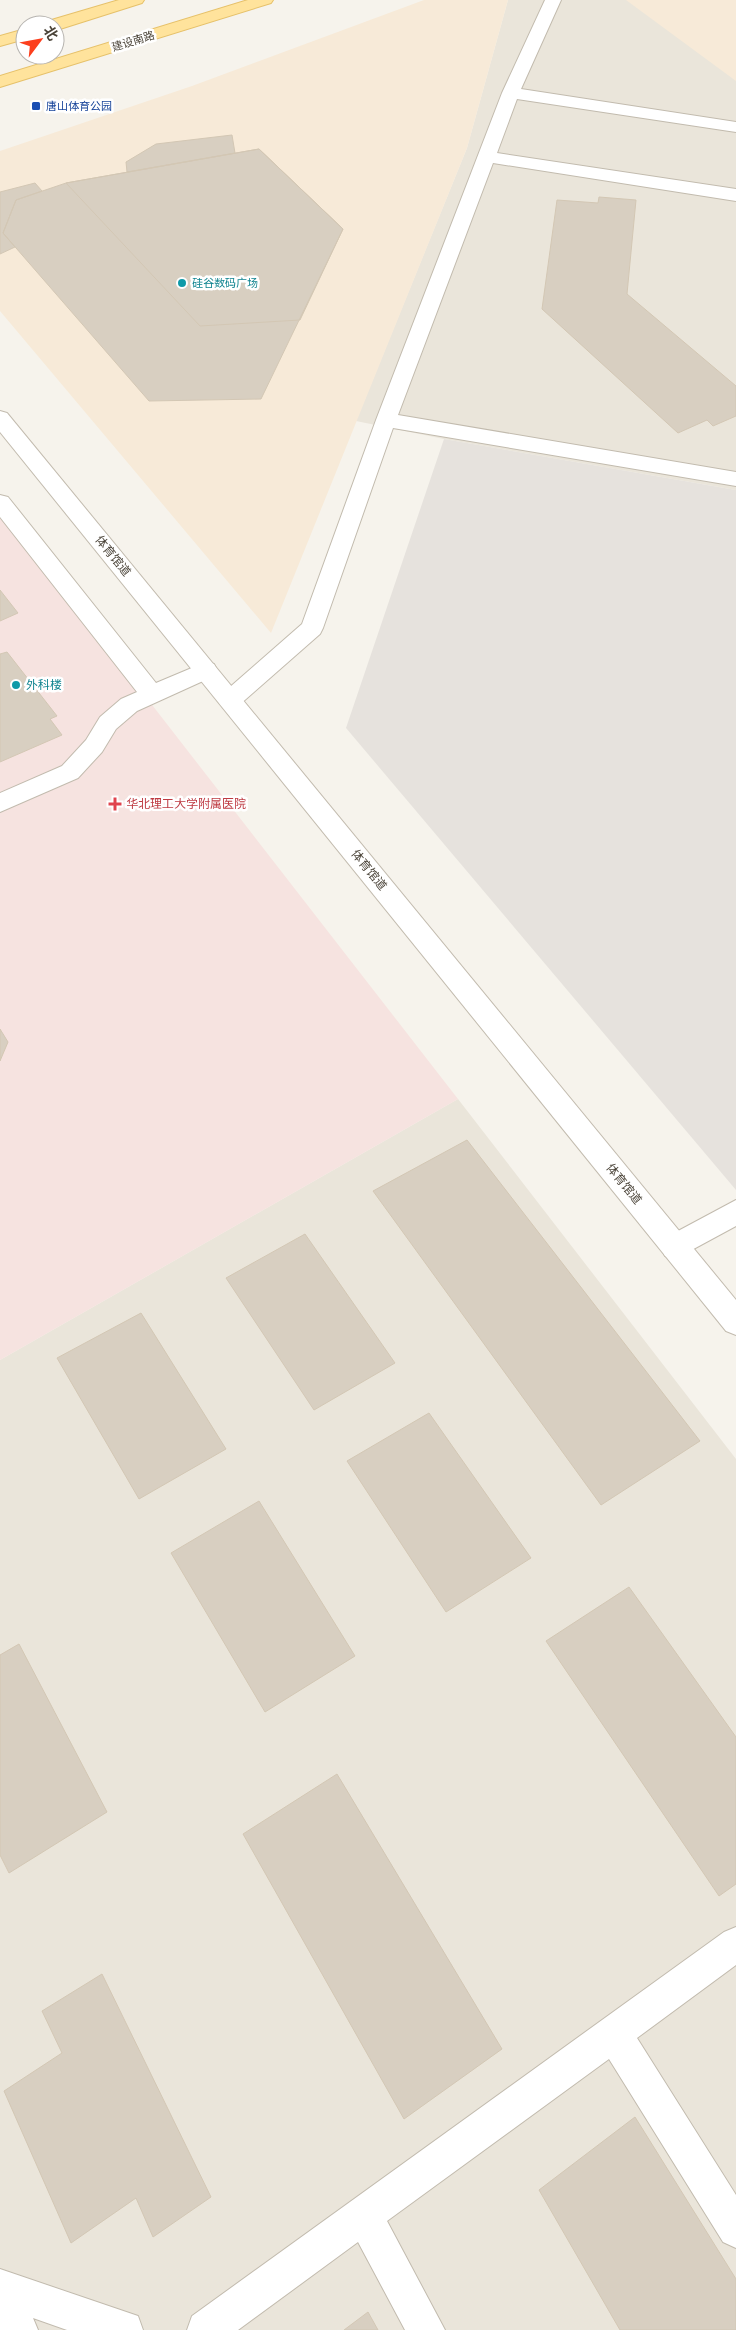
<svg xmlns="http://www.w3.org/2000/svg" width="736" height="2330" viewBox="0 0 736 2330" font-family="'PT Sans','Noto Sans SC',sans-serif">
<style>
.residential{fill:#eae5da}
.commercial{fill:#f7ead8}
.industrial{fill:#e6e2dd}
.medical{fill:#f6e3e0}
.building{fill:#d8cfc1;stroke:#d3c7b4}
.lines{fill:none;stroke-linecap:round;stroke-linejoin:round}
.service-casing{stroke:#c2bbae;stroke-width:2}
.tertiary-casing{stroke:#c2bbae;stroke-width:2}
.primary-casing{stroke:#e6c16a;stroke-width:2}
.service{fill:#fff;fill-rule:evenodd}
.tertiary{fill:#fff;fill-rule:evenodd}
.primary{fill:#ffe39c;fill-rule:evenodd}
.transit-dot{fill:#1a4fb4;stroke:#fff;stroke-width:2}
.culture-dot{fill:#0f9aa8;stroke:#fff;stroke-width:2}
.health-dot{fill:#e0444e;stroke:#fff;stroke-width:2}
.labels{text-anchor:middle;stroke-width:5;stroke-linejoin:round;paint-order:stroke}
.far-street-label{font-size:11px;fill:#4b4439;stroke:#fff}
.far-transit-label{font-size:11px;fill:#164399;stroke:#fff;text-anchor:start}
.far-culture-label{font-size:11px;fill:#0d838f;stroke:#fff;text-anchor:start}
.street-label{font-size:12px;fill:#4b4439;stroke:#fff}
.culture-label{font-size:12px;fill:#0d838f;stroke:#fff;text-anchor:start}
.health-label{font-size:12px;fill:#be3a42;stroke:#fff;text-anchor:start}
</style>
<rect width="100%" height="100%" fill="#f6f3ec"/>
<!-- residential -->
<path class="residential" d="M508 0H736V490L444 439 356 421 467 148Z
M458 1099 736 1459V2330H0V1360Z"/>
<!-- commercial -->
<path class="commercial" d="M424 0H508L467 148 271 633 0 311V151L192 86Z
M626 0H736V81Z"/>
<!-- industrial -->
<path class="industrial" d="M444 439 736 490V1190L346 728Z"/>
<!-- medical -->
<path class="medical" d="M0 509 458 1099 0 1360Z"/>
<!-- building -->
<path class="building" d="M232 135 235 153 127 172 126 162 156 144Z
M259 149 343 229 300 320 200 326 66 183Z
M259 149 343 229 261 399 149 401 3 233 16 200 66 183Z
M35 183 42 191 16 200 3 233 15 247 0 254V192Z
M599 197 636 200 627 294 736 386V416L713 426 707 420 678 433 542 309 557 200 598 203Z
M0 590 18 613 0 621Z
M7 652 57 716 50 719 62 735 0 762V654Z
M0 1029 8 1042 0 1061Z
M467 1140 700 1441 601 1505 373 1191Z
M305 1234 395 1363 314 1410 226 1278Z
M141 1313 226 1449 139 1499 57 1358Z
M429 1413 531 1558 446 1612 347 1461Z
M259 1501 355 1656 265 1712 171 1553Z
M629 1587 736 1737V1884L719 1896 546 1641Z
M19 1644 107 1812 9 1873 0 1855V1655Z
M337 1774 502 2049 404 2119 243 1834Z
M102 1974 211 2197 153 2237 136 2198 71 2243 4 2091 62 2053 42 2011Z
M635 2117 736 2279V2330H620L539 2190Z
M368 2312 378 2330H344Z"/>
<g class="lines">
<!-- service casing -->
<g class="service-casing">
<path id="service" d="M545 0H561L521 89 736 122V132L517 99 497 153 736 189V201L493 163 398 415 736 472V486L393 428 323 628 320 634 238 706 230 708 222 706 218 700 222 694 302 624 376 420 502 93Z
M0 495 8 497 156 683 206 662 214 664 217 670 214 676 137 711 116 729 102 752 78 778 0 812V793L62 766 86 740 100 717 121 699 137 692 0 517Z
M736 1200V1226L675 1259 665 1256 661 1247 665 1238Z
M736 1927V1965L637 2038 736 2195V2248L723 2242 609 2059 387 2221 445 2330H405L358 2242 238 2330H187L192 2316 724 1932Z
M0 2269 138 2316 143 2330H67L33 2318 38 2330H0Z"/>
</g>
<!-- tertiary casing -->
<g class="tertiary-casing">
<path id="tertiary" d="M0 411 7 413 736 1300V1335L726 1331 0 432Z"/>
</g>
<!-- primary casing -->
<g class="primary-casing">
<path id="primary" d="M119 0H144L142 3 60 29 55 30V25H46L48 21Z
M248 0H273L271 3 0 87V76Z
M25 29V39L0 46V36Z"/>
</g>
<!-- service -->
<use href="#service" class="service"/>
<!-- tertiary -->
<use href="#tertiary" class="tertiary"/>
<!-- primary -->
<use href="#primary" class="primary"/>
</g>
<!-- markers -->
<rect class="transit-dot" x="31" y="101" width="10" height="10" rx="2.5"/>
<g class="culture-dot">
<circle cx="182" cy="283" r="5"/>
<circle cx="16" cy="685" r="5"/>
</g>
<path class="health-dot" d="M112.5 796.5h5v5h5v5h-5v5h-5v-5h-5v-5h5z"/>
<g class="labels">
<!-- far-street labels -->
<g class="far-street-label">
<text transform="translate(133 41) rotate(-17)" y="4">建设南路</text>
</g>
<!-- far-transit labels -->
<g class="far-transit-label">
<text x="46" y="110">唐山体育公园</text>
</g>
<!-- far-culture labels -->
<g class="far-culture-label">
<text x="192" y="287">硅谷数码广场</text>
</g>
<!-- street labels -->
<g class="street-label">
<text transform="translate(113 556) rotate(51)" y="4">体育馆道</text>
<text transform="translate(369 870) rotate(51)" y="4">体育馆道</text>
<text transform="translate(624 1184) rotate(51)" y="4">体育馆道</text>
</g>
<!-- culture labels -->
<g class="culture-label">
<text x="26" y="689">外科楼</text>
</g>
<!-- health labels -->
<g class="health-label">
<text x="126" y="808">华北理工大学附属医院</text>
</g>
</g>
<!-- north arrow -->
<g transform="translate(40 40) rotate(58)"><circle r="24" fill="#ffffff" stroke="#b7b4b0"/>
<path d="M0-4L9 19L0 12L-9 19Z" fill="#fc3f1d"/>
<text y="-8" font-size="14" font-weight="bold" text-anchor="middle" fill="#4b4439">北</text>
</g>
</svg>
